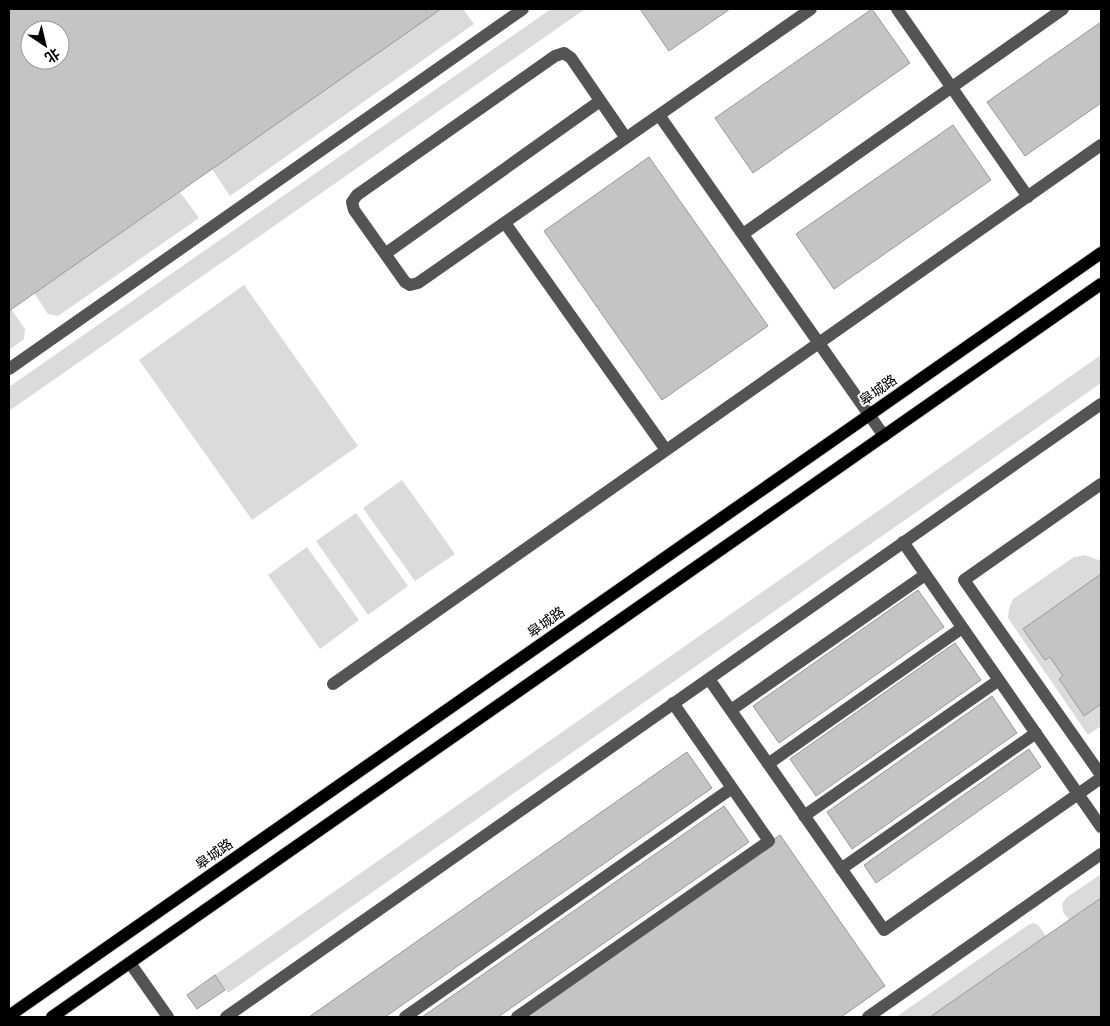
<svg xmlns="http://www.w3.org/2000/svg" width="1110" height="1026" viewBox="0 0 1110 1026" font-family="Poppins,'Noto Sans SC',sans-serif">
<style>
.green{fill:#dbdbdb}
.building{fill:#c4c4c4;stroke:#989898;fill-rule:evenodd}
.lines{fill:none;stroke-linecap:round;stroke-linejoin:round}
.major-casing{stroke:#dbdbdb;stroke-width:14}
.minor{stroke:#545454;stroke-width:12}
.major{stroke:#000;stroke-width:12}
.labels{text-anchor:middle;stroke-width:4;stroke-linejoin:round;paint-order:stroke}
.street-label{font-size:14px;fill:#000;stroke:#fff}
</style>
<rect width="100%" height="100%" fill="#fff"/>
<!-- green -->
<path class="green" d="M441 9H463L474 24 230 196 212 169Z
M551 9H585L9 411V387Z
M180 192 199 218 58 316 48 314 34 293Z
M244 285 358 446 252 520 139 360Z
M11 309 25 329 24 339 9 350V311Z
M1101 355V383L228 993 215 975Z
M402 480 455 554 415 581 363 508Z
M356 513 408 586 368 615 316 541Z
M307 547 359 620 320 649 268 575Z
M1085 555 1101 561V574L1023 629 1045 660 1050 657 1063 676 1059 680 1084 716 1101 704V726L1088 735 1008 618 1009 609 1013 599 1074 557Z
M1101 874V898L1070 921 1063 912 1062 904 1066 898Z
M1033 923 1038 925 1046 936 930 1017H896L1028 925Z"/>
<!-- building -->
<path class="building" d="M9 9H441L9 311ZM30 30H60V60H30Z
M640 9H730L669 51Z
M872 9 910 63 753 173 715 118Z
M1101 22V103L1025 156 987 102Z
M953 125 991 180 834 289 796 234Z
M649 157 768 326 662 400 544 231Z
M1101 574V704L1084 716 1059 679 1063 676 1050 657 1045 660 1023 629Z
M918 590 944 627 779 743 753 706Z
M955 643 981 680 816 796 790 759Z
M992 696 1017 733 852 849 827 812Z
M1029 749 1041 767 876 883 864 865Z
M687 752 712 788 385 1017H309Z
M724 806 749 842 498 1017H422Z
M780 835 885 986 841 1017H520Z
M1101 898V1017H930L1046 936Z
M215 975 225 990 197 1009 187 995Z"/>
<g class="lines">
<!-- major casing -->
<g class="major-casing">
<path id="major" d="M9 1016 1101 253
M52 1017 1101 284"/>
</g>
<!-- minor -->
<path class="minor" d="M897 9 1028 197
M659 115 884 436
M626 138 571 58 564 53 555 56 357 195 352 202 354 210 405 282 410 285 418 283 811 9
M505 223 666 450
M743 234 1063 9
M385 254 600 101
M9 369 523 9
M1101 484 964 580 1101 775
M903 542 1101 827
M709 679 884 930 1101 778
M333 684 1101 145
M731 710 925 575
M768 764 962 628
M804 816 999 680
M841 869 1036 733
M130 963 168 1017
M226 1017 1101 404
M405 1017 732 788
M517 1017 769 841 673 703
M868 1017 1101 854"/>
<!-- major -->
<use href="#major" class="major"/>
</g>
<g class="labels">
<!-- street labels -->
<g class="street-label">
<text transform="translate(878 390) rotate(-35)" y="5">皋城路</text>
<text transform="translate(546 622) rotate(-35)" y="5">皋城路</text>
<text transform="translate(214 854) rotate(-35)" y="5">皋城路</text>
</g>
</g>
<!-- border -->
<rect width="1110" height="1026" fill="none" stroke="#000000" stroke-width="20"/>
<!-- north arrow -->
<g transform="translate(45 45) rotate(145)"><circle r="24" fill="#ffffff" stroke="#999999"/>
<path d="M0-4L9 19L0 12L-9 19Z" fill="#000000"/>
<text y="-8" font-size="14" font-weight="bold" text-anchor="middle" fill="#000000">北</text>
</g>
</svg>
